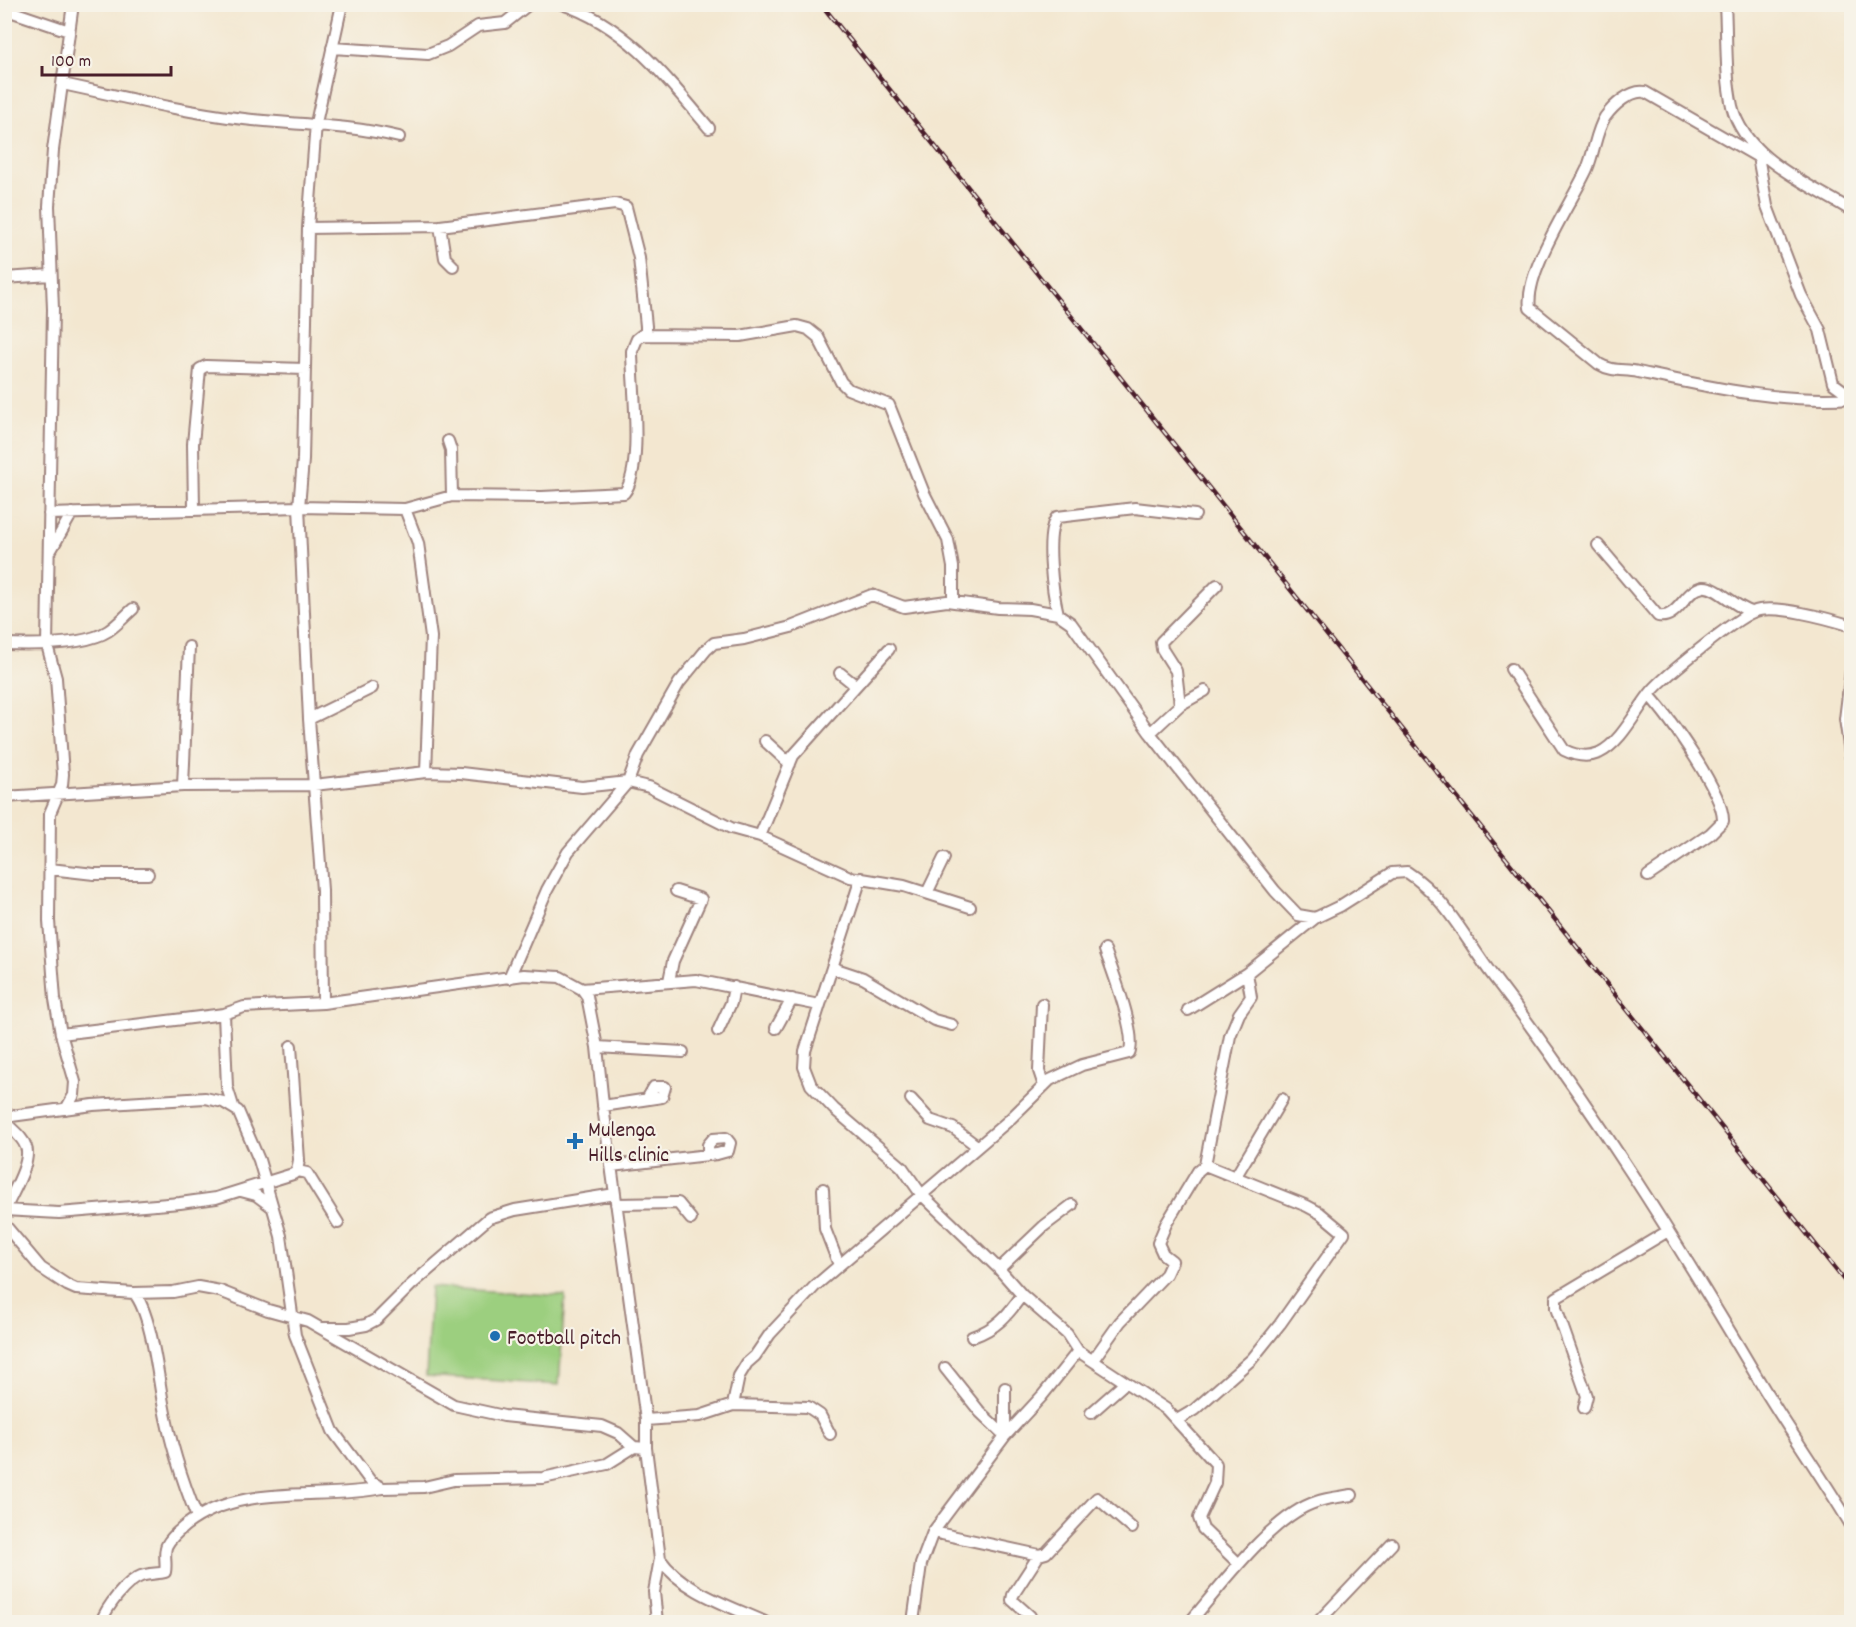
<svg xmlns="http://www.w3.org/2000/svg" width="1856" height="1627" viewBox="0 0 1856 1627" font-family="Dekko,sans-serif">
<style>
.green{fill:#9ccf7f;stroke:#737755;stroke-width:1.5}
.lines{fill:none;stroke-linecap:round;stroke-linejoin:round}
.minor-casing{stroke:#9e837e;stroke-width:14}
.minor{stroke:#fff;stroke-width:10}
.rail-casing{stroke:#4a1f2b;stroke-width:4.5}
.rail{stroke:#f7f3e8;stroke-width:2;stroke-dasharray:7;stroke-linecap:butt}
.poi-dot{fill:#1f6fb2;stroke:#f7f3e8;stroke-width:2}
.labels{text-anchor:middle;stroke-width:4.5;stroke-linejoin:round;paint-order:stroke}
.poi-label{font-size:22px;fill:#4a1f2b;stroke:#f7f3e8;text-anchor:start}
</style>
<rect width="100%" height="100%" fill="#f7f3e8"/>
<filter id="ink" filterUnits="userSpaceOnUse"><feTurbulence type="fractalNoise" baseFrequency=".0167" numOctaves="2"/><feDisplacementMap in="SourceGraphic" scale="12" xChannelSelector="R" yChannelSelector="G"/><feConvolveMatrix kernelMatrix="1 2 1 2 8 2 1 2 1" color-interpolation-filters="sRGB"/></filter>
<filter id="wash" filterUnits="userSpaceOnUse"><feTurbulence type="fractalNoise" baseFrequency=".008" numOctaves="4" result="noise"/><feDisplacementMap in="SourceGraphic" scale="24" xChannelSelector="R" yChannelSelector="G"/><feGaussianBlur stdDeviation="1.35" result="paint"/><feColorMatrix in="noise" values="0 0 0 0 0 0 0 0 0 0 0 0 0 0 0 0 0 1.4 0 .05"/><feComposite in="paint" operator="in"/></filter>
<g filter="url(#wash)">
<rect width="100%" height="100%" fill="#f3e7d0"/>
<!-- green -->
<path class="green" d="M431 1287 565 1296 559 1385 426 1376Z"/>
</g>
<g filter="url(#ink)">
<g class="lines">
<!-- minor casing -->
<g class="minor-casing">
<path id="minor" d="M562 4C626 25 667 78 709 128
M1725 4C1727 38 1725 74 1732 106 1745 160 1810 184 1852 211
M924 6V4
M4 9 69 31
M332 48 428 54 448 46 478 26 505 23 529 4
M63 84C123 97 183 112 244 119 297 125 346 124 399 137
M1757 151 1767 206 1801 295 1820 330 1833 383 1852 397
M1758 157 1645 92C1631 89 1613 106 1605 117 1596 131 1594 153 1587 169 1571 204 1524 272 1530 308L1599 364C1612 372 1624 369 1638 372 1709 387 1779 403 1852 398
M440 226 445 258 453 266
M4 278 51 275
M643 335 740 336 797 326 808 329 818 337 841 382 848 389 889 405 924 493 948 540 953 567V601
M448 441 451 450 452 496
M194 509 193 444 200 369 206 366 305 369
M405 509 418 543 431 637 426 772
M49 514 299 507 405 509 452 496 542 497 624 493C644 469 632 384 632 351L637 339 646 332V326L639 258 626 207 615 204 440 226 308 228
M1598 545 1658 616C1678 620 1684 590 1703 587 1717 585 1735 608 1752 612
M51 550 72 513
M1058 614C1053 594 1044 533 1057 517L1135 508 1195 515
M4 644C32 645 85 646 108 631 117 625 125 616 133 609
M1852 662 1845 719 1852 766
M1511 669 1564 750C1574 755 1587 758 1599 753 1622 742 1636 710 1652 691 1665 676 1735 619 1753 612 1773 603 1830 619 1852 626
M840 673 855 685
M1180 705 1176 671 1162 649 1161 642 1217 585
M309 719 372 688
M1150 733 1180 705 1205 691
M765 741 790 764
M183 786 189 647
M4 797 183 786 314 785 426 772 461 773 582 787 628 782 649 787 731 828 760 836 850 877 904 886 970 907
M760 836 793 756 889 649
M50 869 94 874H148
M1648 876 1710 834 1723 821C1724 793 1669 717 1649 695
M861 878 805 1051 804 1067 811 1085 834 1109 902 1167 921 1194 999 1269 1022 1295 1067 1334 1078 1351 1166 1409 1216 1464 1215 1483 1199 1518 1203 1529 1239 1564
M927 893 944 858
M833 968 863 978 934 1020 952 1025
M509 978 547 890 568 852 628 782 638 755 679 683 706 650 714 643 744 639 791 627 872 595 904 607 947 601 998 608 1030 609 1058 614 1071 623 1150 733 1275 891 1298 915 1315 918
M669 981 673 961 701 899 676 891
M582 989 696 980 819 1005
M323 1003 322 890 309 719 299 507 303 460 308 228 316 123 342 4
M1042 1004 1039 1071 1044 1086
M1188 1010 1247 973
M224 1014 227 1087 233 1106
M776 1028 792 999
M718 1031 731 1003 734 987
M61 1034 224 1014 244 1007 323 1003 524 975 560 977 582 989 587 996 597 1047 604 1114 646 1420V1448L660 1559C682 1591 730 1606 765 1622
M597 1047 683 1052
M911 1099 930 1120 953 1128 977 1146
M603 1106 662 1097 665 1087H654L647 1099
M66 1109 74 1095 75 1082 61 1034 55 999 49 921 50 813 62 785 63 774 56 678 47 645 53 309 49 206 53 150 73 4
M4 1117 93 1105 205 1098 223 1102 238 1111 259 1160 281 1236 295 1335 333 1431 371 1482 383 1488 424 1487 454 1480 543 1478 607 1464 634 1447 646 1448
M4 1121C11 1129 23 1137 26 1147 32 1162 11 1195 5 1210
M1205 1165 1230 1036 1239 1014 1251 997 1247 973 1315 918 1340 906 1392 873 1407 872C1446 897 1466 941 1493 976 1590 1103 1676 1240 1757 1377 1787 1428 1822 1476 1852 1527
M611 1166 717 1154 728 1151 730 1143 726 1138 713 1139 708 1145V1154
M297 1171 307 1173 338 1223
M1236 1176 1282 1099
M823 1189 825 1229 839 1265
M241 1191 256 1195 272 1207
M616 1204 678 1203 691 1219
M4 1210 59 1213 180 1203 216 1198 293 1174 297 1171 299 1160 291 1046
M4 1224 41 1268 67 1285 76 1289 134 1293 173 1292 198 1287 220 1291 268 1310 308 1321 454 1405 504 1416 602 1426 618 1433 634 1447
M999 1269 1044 1226 1072 1205
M134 1293C151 1312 158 1376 163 1403 170 1442 182 1480 197 1517
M321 1328H349L366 1325 377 1319 411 1285 489 1218 515 1210 615 1194
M972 1337C996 1329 1008 1315 1022 1295
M1093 1360 1120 1322 1166 1274 1172 1261 1163 1254 1158 1243 1166 1224 1198 1171 1205 1165 1307 1206 1320 1213 1344 1233 1280 1324 1252 1359 1194 1410 1177 1420
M945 1368 980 1412 1005 1436
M733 1405 808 1407 820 1415 830 1434
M1584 1408 1587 1396 1556 1308V1298L1668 1231
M1091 1413 1125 1383
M646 1420 700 1416 733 1405 739 1376 747 1363 755 1356 770 1334 815 1286 1008 1121 1050 1080 1082 1065 1129 1053C1138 1036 1112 970 1105 950
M1005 1436V1388
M933 1532 1039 1555 1046 1553 1097 1498 1132 1528
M101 1622C107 1607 125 1582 141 1576 149 1573 158 1574 165 1572 167 1564 163 1552 167 1545 171 1537 179 1531 186 1525 242 1482 317 1501 383 1488
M657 1622 654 1592 660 1559
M913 1622 921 1564 933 1532 1005 1436 1042 1396 1078 1351
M1024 1622 1030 1616 1012 1600 1013 1595 1039 1555
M1190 1622C1220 1587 1272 1516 1316 1502 1327 1498 1340 1497 1352 1495
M1318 1622 1392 1544"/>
</g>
<!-- minor -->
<use href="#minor" class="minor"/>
<!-- rail casing -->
<g class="rail-casing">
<path id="rail" d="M821 4 1852 1290"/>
</g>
<!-- rail -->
<use href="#rail" class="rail"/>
</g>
</g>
<!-- markers -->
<g class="poi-dot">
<path d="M572 1132h6v6h6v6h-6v6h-6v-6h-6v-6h6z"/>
<circle cx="495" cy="1336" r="6"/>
</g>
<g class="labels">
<!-- poi labels -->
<g class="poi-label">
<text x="588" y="1136">Mulenga<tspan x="588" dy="25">Hills clinic</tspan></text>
<text x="507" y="1344">Football pitch</text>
</g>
</g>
<!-- margin -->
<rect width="1856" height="1627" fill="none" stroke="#f7f3e8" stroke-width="24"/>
<!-- scale -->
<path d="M42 66v9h129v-9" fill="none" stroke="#4a1f2b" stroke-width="3"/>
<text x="51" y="66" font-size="18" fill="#4a1f2b" stroke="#f7f3e8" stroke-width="4.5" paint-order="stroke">100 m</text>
</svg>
